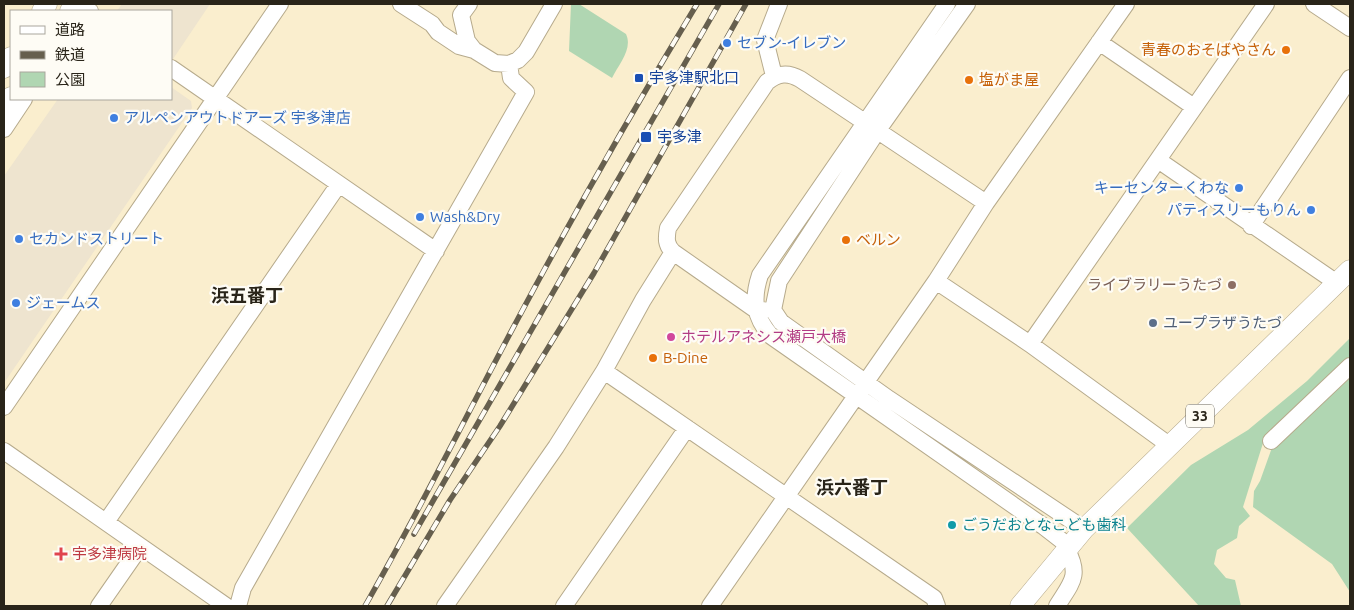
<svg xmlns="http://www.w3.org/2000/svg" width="1354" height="610" viewBox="0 0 1354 610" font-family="Ubuntu,'Noto Sans JP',sans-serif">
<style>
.commercial{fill:#eee4cf}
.green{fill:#b0d6b2}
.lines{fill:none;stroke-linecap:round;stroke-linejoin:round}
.minor-casing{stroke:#b6aa8c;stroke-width:18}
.major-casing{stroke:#b6aa8c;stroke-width:21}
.minor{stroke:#fff;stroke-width:16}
.major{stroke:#fff;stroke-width:20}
.rail-casing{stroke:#665f4e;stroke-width:5.5}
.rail{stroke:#fefcf5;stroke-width:4;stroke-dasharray:11;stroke-linecap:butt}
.shop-dot{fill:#3f7fe0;stroke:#fefcf5;stroke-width:2}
.food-dot{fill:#e8710a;stroke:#fefcf5;stroke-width:2}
.transit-dot{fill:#1a4fb4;stroke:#fefcf5;stroke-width:2}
.education-dot{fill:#8d6e63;stroke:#fefcf5;stroke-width:2}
.service-dot{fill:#5c6f8a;stroke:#fefcf5;stroke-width:2}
.hotel-dot{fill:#d1479c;stroke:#fefcf5;stroke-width:2}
.culture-dot{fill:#0f9aa8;stroke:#fefcf5;stroke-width:2}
.health-dot{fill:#e0444e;stroke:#fefcf5;stroke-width:2}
.labels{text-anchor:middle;stroke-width:4.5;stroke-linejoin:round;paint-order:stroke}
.shield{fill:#fefcf5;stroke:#69655b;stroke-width:1}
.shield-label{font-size:14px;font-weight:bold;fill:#292419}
.shop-label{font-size:15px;fill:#366cbe;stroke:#fefcf5;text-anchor:start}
.food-label{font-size:15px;fill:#c56008;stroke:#fefcf5;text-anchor:start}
.transit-label{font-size:15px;fill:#164399;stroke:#fefcf5;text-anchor:start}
.education-label{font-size:15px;fill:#785e54;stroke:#fefcf5;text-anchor:end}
.service-label{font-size:15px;fill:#4e5e75;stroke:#fefcf5;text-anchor:start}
.hotel-label{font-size:15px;fill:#b23c85;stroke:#fefcf5;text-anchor:start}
.culture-label{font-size:15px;fill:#0d838f;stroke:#fefcf5;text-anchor:start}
.health-label{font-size:15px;fill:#be3a42;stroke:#fefcf5;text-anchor:start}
.quarter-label{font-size:18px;font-weight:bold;fill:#292419;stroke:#fefcf5}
</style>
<rect width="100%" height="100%" fill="#faeece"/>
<!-- commercial -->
<path class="commercial" d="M122 4H210L171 62V11H117Z
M171 87 191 101 192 108 4 383V176L58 99H171Z"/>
<!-- green -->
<path class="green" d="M571 4H579L626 34C633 49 619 64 612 78L569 51Z
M1350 338V359L1263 443 1243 507 1250 516 1239 526 1237 538 1217 550 1214 564 1226 578 1235 580 1241 606H1199L1127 528 1191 465 1248 430 1307 381Z
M1350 369V592L1332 564 1253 507 1254 491 1260 481 1274 442Z"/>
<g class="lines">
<!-- minor casing -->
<g class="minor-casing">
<path id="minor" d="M80 4 90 11
M401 4 432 24 438 32 459 46 474 50 495 63 509 64 518 60 526 52 554 4
M469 4 461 15 467 41 474 50
M947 4 760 275C752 299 754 317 771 336L1043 526 1070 547
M967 4 878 130 779 281 773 310 781 322 889 399 1084 529
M1314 4 1350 28
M1099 42 1194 107
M171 68 436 251
M774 76 765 40 779 4
M4 129 24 99
M1158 160 1337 283
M1251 226 1350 78
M936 281 1030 344 1169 445
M763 310H756L673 252C666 245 666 239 668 228L767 82C778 73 788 72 800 79L986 203
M1030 344 1266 4
M604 371 934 598 937 606
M4 407 280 4
M1271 441 1350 366
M4 451 226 606
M106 522 339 184
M99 606 140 547
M238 606 243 588 526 92 511 78 509 64
M445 606 556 447 604 371 643 300 673 252
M564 606 687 428
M710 606 936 281 986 203 1126 4
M1057 606C1071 583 1081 576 1067 550"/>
</g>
<!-- major casing -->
<g class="major-casing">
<path id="major" d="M42 11 47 4
M70 11 75 4
M4 68 11 57
M4 108 11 97
M1020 606 1084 529 1350 270"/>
</g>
<!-- minor -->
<use href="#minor" class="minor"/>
<!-- major -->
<use href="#major" class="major"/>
<!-- rail casing -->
<g class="rail-casing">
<path id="rail" d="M414 534 719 4
M365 606C420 510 469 410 521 313 577 208 636 105 697 4
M387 606 450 500 500 426 594 273 746 4"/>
</g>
<!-- rail -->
<use href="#rail" class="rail"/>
</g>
<!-- markers -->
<g class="shop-dot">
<circle cx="727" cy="43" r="5"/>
<circle cx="114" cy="118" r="5"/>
<circle cx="1239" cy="188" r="5"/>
<circle cx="1311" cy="210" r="5"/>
<circle cx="420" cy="217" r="5"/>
<circle cx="19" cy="239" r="5"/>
<circle cx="16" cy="303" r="5"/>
</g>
<g class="food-dot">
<circle cx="1286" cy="50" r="5"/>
<circle cx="969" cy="80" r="5"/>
<circle cx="846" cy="240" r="5"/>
<circle cx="653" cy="358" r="5"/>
</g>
<g class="transit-dot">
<rect x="634" y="73" width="10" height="10" rx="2.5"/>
<rect x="640" y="131" width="12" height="12" rx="2.5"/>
</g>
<circle class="education-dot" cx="1232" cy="285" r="5"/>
<circle class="service-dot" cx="1153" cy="323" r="5"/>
<circle class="hotel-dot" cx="671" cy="337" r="5"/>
<circle class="culture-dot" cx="952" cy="525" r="5"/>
<path class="health-dot" d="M58.5 546.5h5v5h5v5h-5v5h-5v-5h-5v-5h5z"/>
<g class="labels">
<!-- shield labels -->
<rect class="shield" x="1186" y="404.5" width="28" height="23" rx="4"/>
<g class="shield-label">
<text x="1200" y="421">33</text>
</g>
<!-- shop labels -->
<g class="shop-label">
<text x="737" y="48">セブン-イレブン</text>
<text x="124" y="123">アルペンアウトドアーズ 宇多津店</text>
<text x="1229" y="193" text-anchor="end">キーセンターくわな</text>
<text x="1301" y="215" text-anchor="end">パティスリーもりん</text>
<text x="430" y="222">Wash&amp;Dry</text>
<text x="29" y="244">セカンドストリート</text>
<text x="26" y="308">ジェームス</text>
</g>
<!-- food labels -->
<g class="food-label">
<text x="1276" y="55" text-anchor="end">青春のおそばやさん</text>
<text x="979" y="85">塩がま屋</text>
<text x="856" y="245">ベルン</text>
<text x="663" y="363">B-Dine</text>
</g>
<!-- transit labels -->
<g class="transit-label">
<text x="649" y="83">宇多津駅北口</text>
<text x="657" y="142">宇多津</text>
</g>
<!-- education labels -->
<g class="education-label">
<text x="1222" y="290">ライブラリーうたづ</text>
</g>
<!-- service labels -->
<g class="service-label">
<text x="1163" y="328">ユープラザうたづ</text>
</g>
<!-- hotel labels -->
<g class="hotel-label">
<text x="681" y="342">ホテルアネシス瀬戸大橋</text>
</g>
<!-- culture labels -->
<g class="culture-label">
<text x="962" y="530">ごうだおとなこども歯科</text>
</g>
<!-- health labels -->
<g class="health-label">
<text x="72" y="559">宇多津病院</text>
</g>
<!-- quarter labels -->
<g class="quarter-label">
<text x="247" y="302">浜五番丁</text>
<text x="852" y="494">浜六番丁</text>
</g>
</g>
<!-- border -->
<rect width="1354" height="610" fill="none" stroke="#292419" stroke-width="10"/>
<!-- legend -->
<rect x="10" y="10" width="162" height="90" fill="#fefcf5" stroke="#a9a69d"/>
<rect x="20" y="26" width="25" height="8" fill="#ffffff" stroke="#a9a69d"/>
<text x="55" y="35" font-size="15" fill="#292419">道路</text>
<rect x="20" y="51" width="25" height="8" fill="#665f4e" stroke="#a9a69d"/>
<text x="55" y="60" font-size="15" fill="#292419">鉄道</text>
<rect x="20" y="72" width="25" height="15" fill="#b0d6b2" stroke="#a9a69d"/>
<text x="55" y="85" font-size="15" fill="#292419">公園</text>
</svg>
